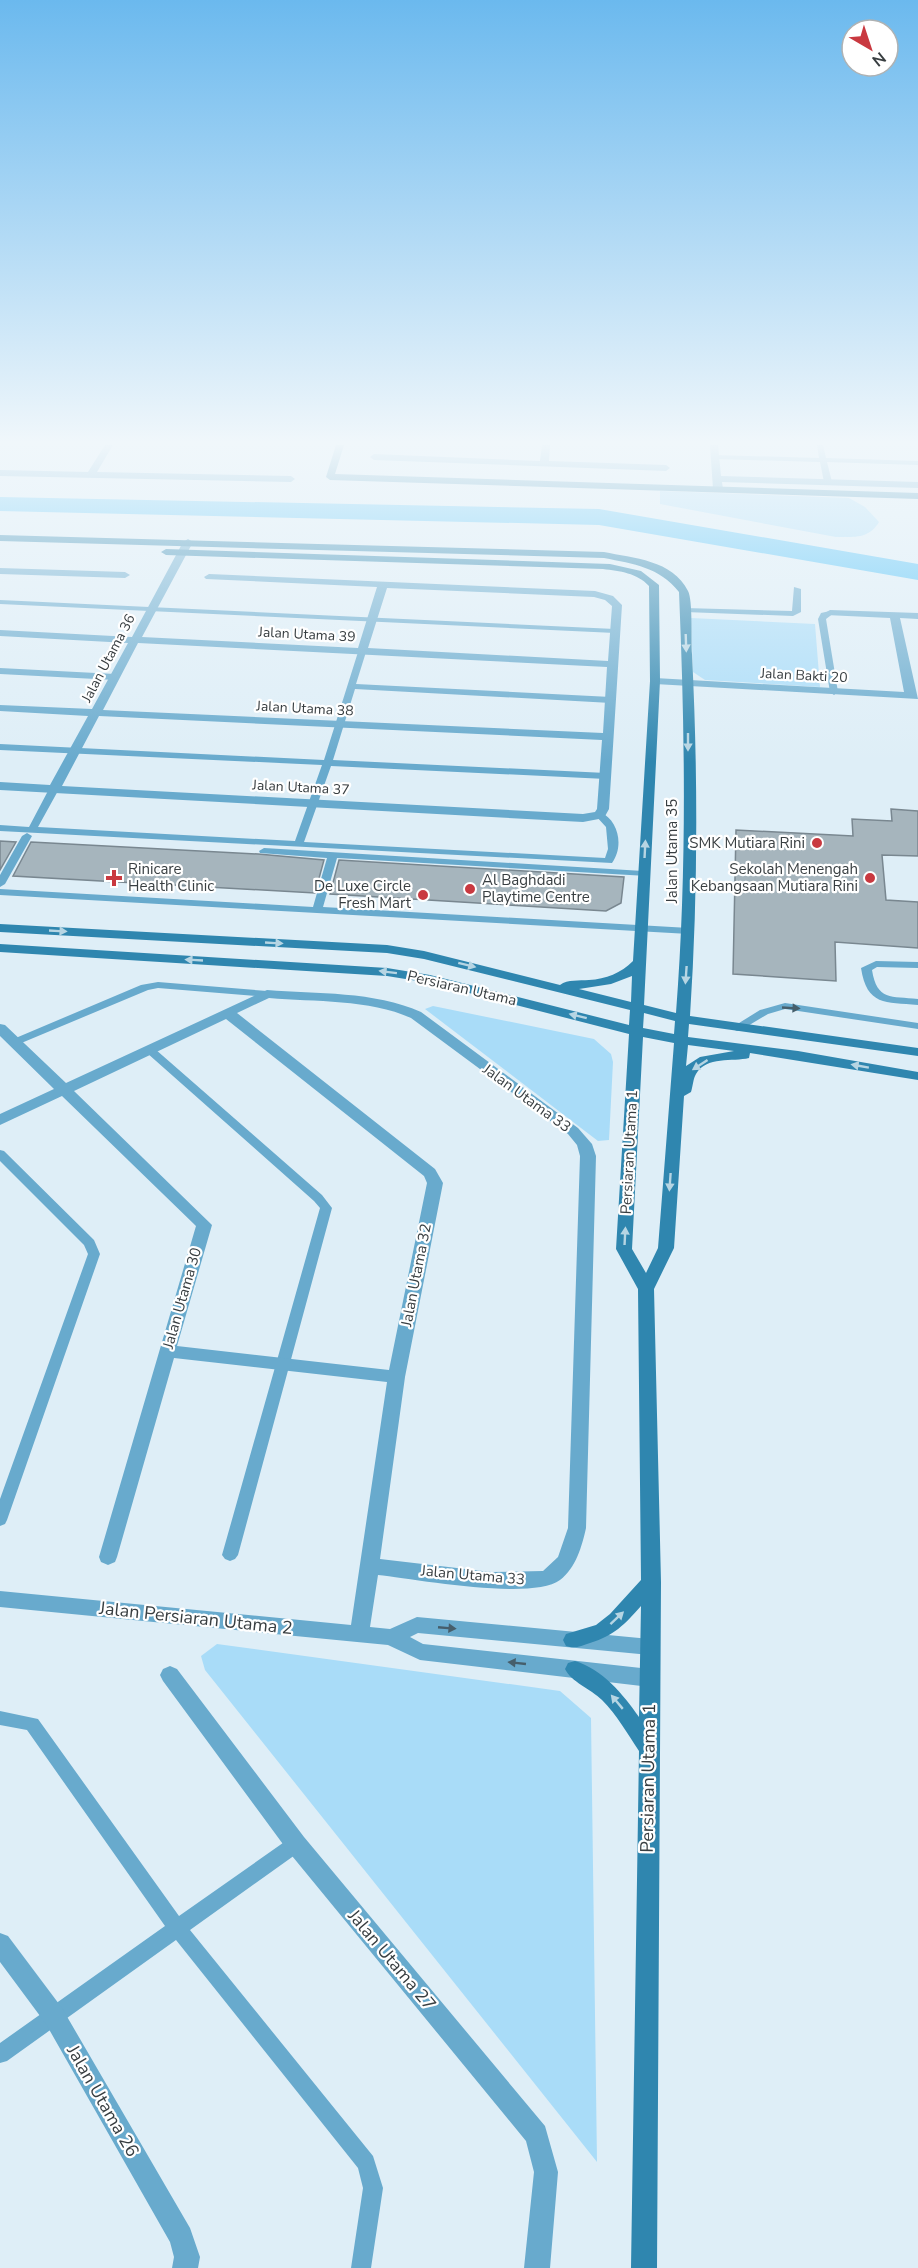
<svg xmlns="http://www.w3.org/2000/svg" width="918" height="2268" viewBox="0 0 918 2268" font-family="'Nunito Sans',sans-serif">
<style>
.green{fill:#a9dcf8}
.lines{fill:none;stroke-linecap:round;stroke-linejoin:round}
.river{fill:#4fc1f7;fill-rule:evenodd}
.building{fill:#a6b5bd;stroke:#798790;stroke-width:1.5}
.lane{fill:#68aacd;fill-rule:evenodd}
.street{fill:#68aacd;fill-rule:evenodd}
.secondary{fill:#2f86af;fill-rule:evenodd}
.oneway{fill:#b6d5e3}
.oneway2{fill:#465e6b}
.poi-dot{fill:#c93940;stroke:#fff;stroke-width:2}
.labels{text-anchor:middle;stroke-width:4.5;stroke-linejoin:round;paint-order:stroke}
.far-street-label{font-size:14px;fill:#383e41;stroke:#fff}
.poi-label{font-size:15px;fill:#383e41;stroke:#fff;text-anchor:end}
.street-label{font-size:15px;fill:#383e41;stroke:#fff}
.near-street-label{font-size:18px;fill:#383e41;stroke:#fff}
</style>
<rect width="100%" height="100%" fill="#deeef7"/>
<!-- green -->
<path class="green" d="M660 491 849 498 865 507 879 522C869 539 854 537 836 537L660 504Z
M691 618 815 624 820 687 705 680 693 672Z
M433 1006 594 1039 611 1054 613 1062 609 1140 598 1141 425 1009Z
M217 1644 560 1691 591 1718 597 2162 205 1670 201 1656Z"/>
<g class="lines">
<!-- river -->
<path class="river" d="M0 497 599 509 918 564V580L599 525 0 511Z"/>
</g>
<!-- building -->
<path class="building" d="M891 809 918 811V856L882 855 886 900 918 902V948L835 942 836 981 733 974 736 830 853 836 852 819 892 821Z
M0 841 16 842 0 870Z
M31 842 258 854 324 860 315 893 13 876Z
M339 860 624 877 621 903 606 911 330 894Z"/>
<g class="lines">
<!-- lane -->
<path class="lane" d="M817 445H823L826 458 918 461V465L827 462 832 482 828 484 824 482 820 462 715 459 711 457 715 455 819 458Z
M794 587 801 589V612L793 616 685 612 681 610 685 608 792 611Z
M0 600 615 629 619 631 615 633 0 604Z
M830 611 834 613 826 619 838 692 834 695 830 692 818 619 821 613Z
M362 649 366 652 356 684 611 697 615 700 611 703 355 689 333 760 606 773 611 776 606 779 331 766 304 842 605 858 608 849 606 827 595 815 600 812C619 820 624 847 612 863L0 831V825L29 827 49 789 54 786 59 789 38 827 295 841 322 765 0 750V744L324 760 358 652Z
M0 668 115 674 119 677 115 680 0 674Z
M27 833 32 836 5 884 0 887V875L22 836Z
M264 848 643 871 648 874 647 876 337 858 323 907 689 928 694 931 689 934 0 895V889L313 907 327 858 260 853 259 851Z
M876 961 918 962V968L877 967 872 970C877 1001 891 996 918 999V1005C885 1002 867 1006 861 968Z
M158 982 267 991 272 994 267 997 158 988 148 990 19 1044 15 1045 9 1042 11 1040 141 985Z
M785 1003 918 1023V1029L785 1009 768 1014 741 1030 737 1031 731 1028 760 1010Z
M151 1048 155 1049 322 1195 332 1208 238 1555 235 1559 230 1561 225 1559 222 1555 320 1208 314 1201 147 1053 145 1051Z
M0 1150 4 1151 94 1240 100 1254 7 1520 5 1524 0 1526V1499L88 1254 84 1245 0 1161Z
M0 1711 38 1719 179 1916 290 1838 296 1836 302 1838 305 1844 302 1850 190 1930 373 2156 383 2188 371 2268H351L363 2188 358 2168 176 1940 7 2061 0 2063V2043L165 1926 27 1730 0 1725Z"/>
<!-- street -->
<path class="street" d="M105 445H113L97 472 291 476 295 479 291 482 0 476V470L88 472Z
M542 445H550L549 461 666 465 670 468 666 471 374 460 370 457 374 454 540 461Z
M710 445H718L721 476 918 482V488L722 482 723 489 718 492 713 489Z
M188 539 193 542 142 637 358 648 377 587 206 579 204 577 209 574 595 591 613 596 622 605 609 809 604 818 583 822 0 790V782L50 785 88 716 0 711V705L92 709 128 643 0 636V630L132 637 183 542ZM387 588 594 597 605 600 612 606 608 661 368 648ZM138 643 607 667 603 733 103 710ZM99 716 602 740 597 809 595 812 583 814 62 786Z
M0 568 125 572 130 575 125 578 0 574Z
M830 610 918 613V619L900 618 918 699 655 684 650 681 655 678 904 692 890 618 826 615 825 613Z
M267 990C317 994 374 991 421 1012L578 1128 592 1144 596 1156 586 1528C582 1546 576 1568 560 1580 532 1601 415 1579 378 1575L370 1627 390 1629 417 1617 650 1639 657 1641 660 1647 657 1653 650 1655 418 1633 410 1637 423 1644 650 1669 657 1672 660 1678 657 1684 650 1687 420 1660 388 1645 0 1607V1591L351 1625 387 1382 174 1358 117 1557 115 1562 108 1565 101 1562 99 1557 196 1226 62 1096 0 1125V1114L54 1089 0 1036V1024L5 1025 66 1083ZM269 998C315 1002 369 999 411 1018L568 1134 577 1145 580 1156 568 1528 558 1557 543 1571 491 1572 380 1559 405 1377 443 1183 435 1169 237 1013ZM226 1019 424 1176 427 1183 389 1370 177 1346 212 1225 74 1091Z
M170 1666 177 1669 304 1837 545 2126 558 2172 550 2268H524L534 2172 526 2141 288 1851 163 1681 160 1675 163 1669Z
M0 1933 8 1936 62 2008 190 2228 200 2257 198 2268H172L174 2257 170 2242 46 2024 0 1962Z"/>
<!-- secondary -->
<path class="secondary" d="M336 445H344L335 474 918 493V499L330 480 326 477Z
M0 535 604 552C633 558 673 560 688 591 693 600 691 641 692 654 698 774 698 896 690 1016L918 1048V1056L689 1024 688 1037 798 1051 918 1072V1080L750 1053 749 1058C733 1062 706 1056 696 1074 693 1079 693 1086 691 1092L684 1096 674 1248 654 1289 661 1582 657 2268H631L639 1751C627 1733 617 1715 602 1700 591 1689 571 1682 565 1669L568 1663 575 1661C603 1670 623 1694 639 1717L641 1606C624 1625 615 1635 590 1643 581 1646 575 1649 566 1646L563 1640 566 1634 596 1625 610 1614 641 1580 638 1289 616 1249 629 1034 430 983 387 976 0 952V944L387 968 430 975 629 1025 630 1010 424 959 387 953 0 932V924L387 945 424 951 560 985C568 979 579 981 589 980 606 979 621 973 633 961L650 681 649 586C637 573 620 571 603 569L166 555 161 552 166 549 610 564 641 571 659 585 660 681 644 1005 676 1013C687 873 685 732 679 592 659 567 634 564 604 558L0 541ZM632 976 631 1002 579 989 611 984ZM644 1013 675 1021 674 1034 643 1028ZM643 1037 674 1043 658 1248 646 1273 632 1249ZM688 1045 734 1051 700 1057 686 1066Z"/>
</g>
<!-- one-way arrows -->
<defs><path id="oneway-solid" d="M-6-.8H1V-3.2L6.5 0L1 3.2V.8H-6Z" transform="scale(1.5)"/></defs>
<g class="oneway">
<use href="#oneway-solid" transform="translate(686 643) rotate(88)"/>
<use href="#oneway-solid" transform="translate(688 742) rotate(90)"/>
<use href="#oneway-solid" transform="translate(645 849) rotate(-87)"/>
<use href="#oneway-solid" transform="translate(58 931) rotate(3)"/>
<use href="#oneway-solid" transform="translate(274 943) rotate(3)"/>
<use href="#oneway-solid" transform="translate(194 960) rotate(-177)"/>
<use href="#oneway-solid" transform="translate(467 965) rotate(14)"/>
<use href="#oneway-solid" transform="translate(388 972) rotate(-173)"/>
<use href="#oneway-solid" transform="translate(686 975) rotate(94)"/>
<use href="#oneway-solid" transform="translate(578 1016) rotate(-166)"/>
<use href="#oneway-solid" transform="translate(700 1065) rotate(147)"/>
<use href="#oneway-solid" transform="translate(860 1066) rotate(-170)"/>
<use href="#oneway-solid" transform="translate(670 1182) rotate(94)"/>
<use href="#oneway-solid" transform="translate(625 1236) rotate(-87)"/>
<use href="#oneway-solid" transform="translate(617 1618) rotate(-43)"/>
<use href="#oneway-solid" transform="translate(617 1702) rotate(-130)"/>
</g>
<g class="oneway2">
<use href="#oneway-solid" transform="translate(791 1008) rotate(3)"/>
<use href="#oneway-solid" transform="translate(447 1628) rotate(5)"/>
<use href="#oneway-solid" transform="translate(517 1663) rotate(-174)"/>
</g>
<!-- sky -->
<linearGradient id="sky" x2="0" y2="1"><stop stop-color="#6bb9ee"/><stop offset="0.58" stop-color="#f0f7fb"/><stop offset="1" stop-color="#f0f7fb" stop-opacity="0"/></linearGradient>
<rect width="918" height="762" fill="url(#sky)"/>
<!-- markers -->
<g class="poi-dot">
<circle cx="817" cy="843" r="6"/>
<path d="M111 869h6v6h6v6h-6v6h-6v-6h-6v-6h6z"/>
<circle cx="870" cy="878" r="6"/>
<circle cx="470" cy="889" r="6"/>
<circle cx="423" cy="895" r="6"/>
</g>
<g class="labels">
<!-- far-street labels -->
<g class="far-street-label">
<text transform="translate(307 634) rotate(3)" y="5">Jalan Utama 39</text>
<text transform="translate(108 658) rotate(-62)" y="5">Jalan Utama 36</text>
<text transform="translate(804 675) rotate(3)" y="5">Jalan Bakti 20</text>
<text transform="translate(305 708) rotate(3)" y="5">Jalan Utama 38</text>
<text transform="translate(301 787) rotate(3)" y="5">Jalan Utama 37</text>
</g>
<!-- poi labels -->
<g class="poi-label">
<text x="805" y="848">SMK Mutiara Rini</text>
<text x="128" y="874" text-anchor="start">Rinicare<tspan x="128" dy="17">Health Clinic</tspan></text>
<text x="858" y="874">Sekolah Menengah<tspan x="858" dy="17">Kebangsaan Mutiara Rini</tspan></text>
<text x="482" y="885" text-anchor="start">Al Baghdadi<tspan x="482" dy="17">Playtime Centre</tspan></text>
<text x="411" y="891">De Luxe Circle<tspan x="411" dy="17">Fresh Mart</tspan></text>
</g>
<!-- street labels -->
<g class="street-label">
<text transform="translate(672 851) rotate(-90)" y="5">Jalan Utama 35</text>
<text transform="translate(462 988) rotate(13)" y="5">Persiaran Utama</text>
<text transform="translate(527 1098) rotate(36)" y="5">Jalan Utama 33</text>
<text transform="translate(629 1152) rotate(-87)" y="5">Persiaran Utama 1</text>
<text transform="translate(416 1275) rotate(-79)" y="5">Jalan Utama 32</text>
<text transform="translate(182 1298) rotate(-74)" y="5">Jalan Utama 30</text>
<text transform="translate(473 1575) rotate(5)" y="5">Jalan Utama 33</text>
</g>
<!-- near-street labels -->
<g class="near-street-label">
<text transform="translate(196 1618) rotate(6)" y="6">Jalan Persiaran Utama 2</text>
<text transform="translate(648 1778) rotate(-89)" y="6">Persiaran Utama 1</text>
<text transform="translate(392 1960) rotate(50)" y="6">Jalan Utama 27</text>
<text transform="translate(103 2101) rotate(60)" y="6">Jalan Utama 26</text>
</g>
</g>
<!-- north arrow -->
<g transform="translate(870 48) rotate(141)"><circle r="28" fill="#ffffff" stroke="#afb2b3" stroke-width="1.5"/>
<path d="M0-4.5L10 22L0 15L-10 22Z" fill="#c93940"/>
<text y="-9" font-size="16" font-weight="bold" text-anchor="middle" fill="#383e41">N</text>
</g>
</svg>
